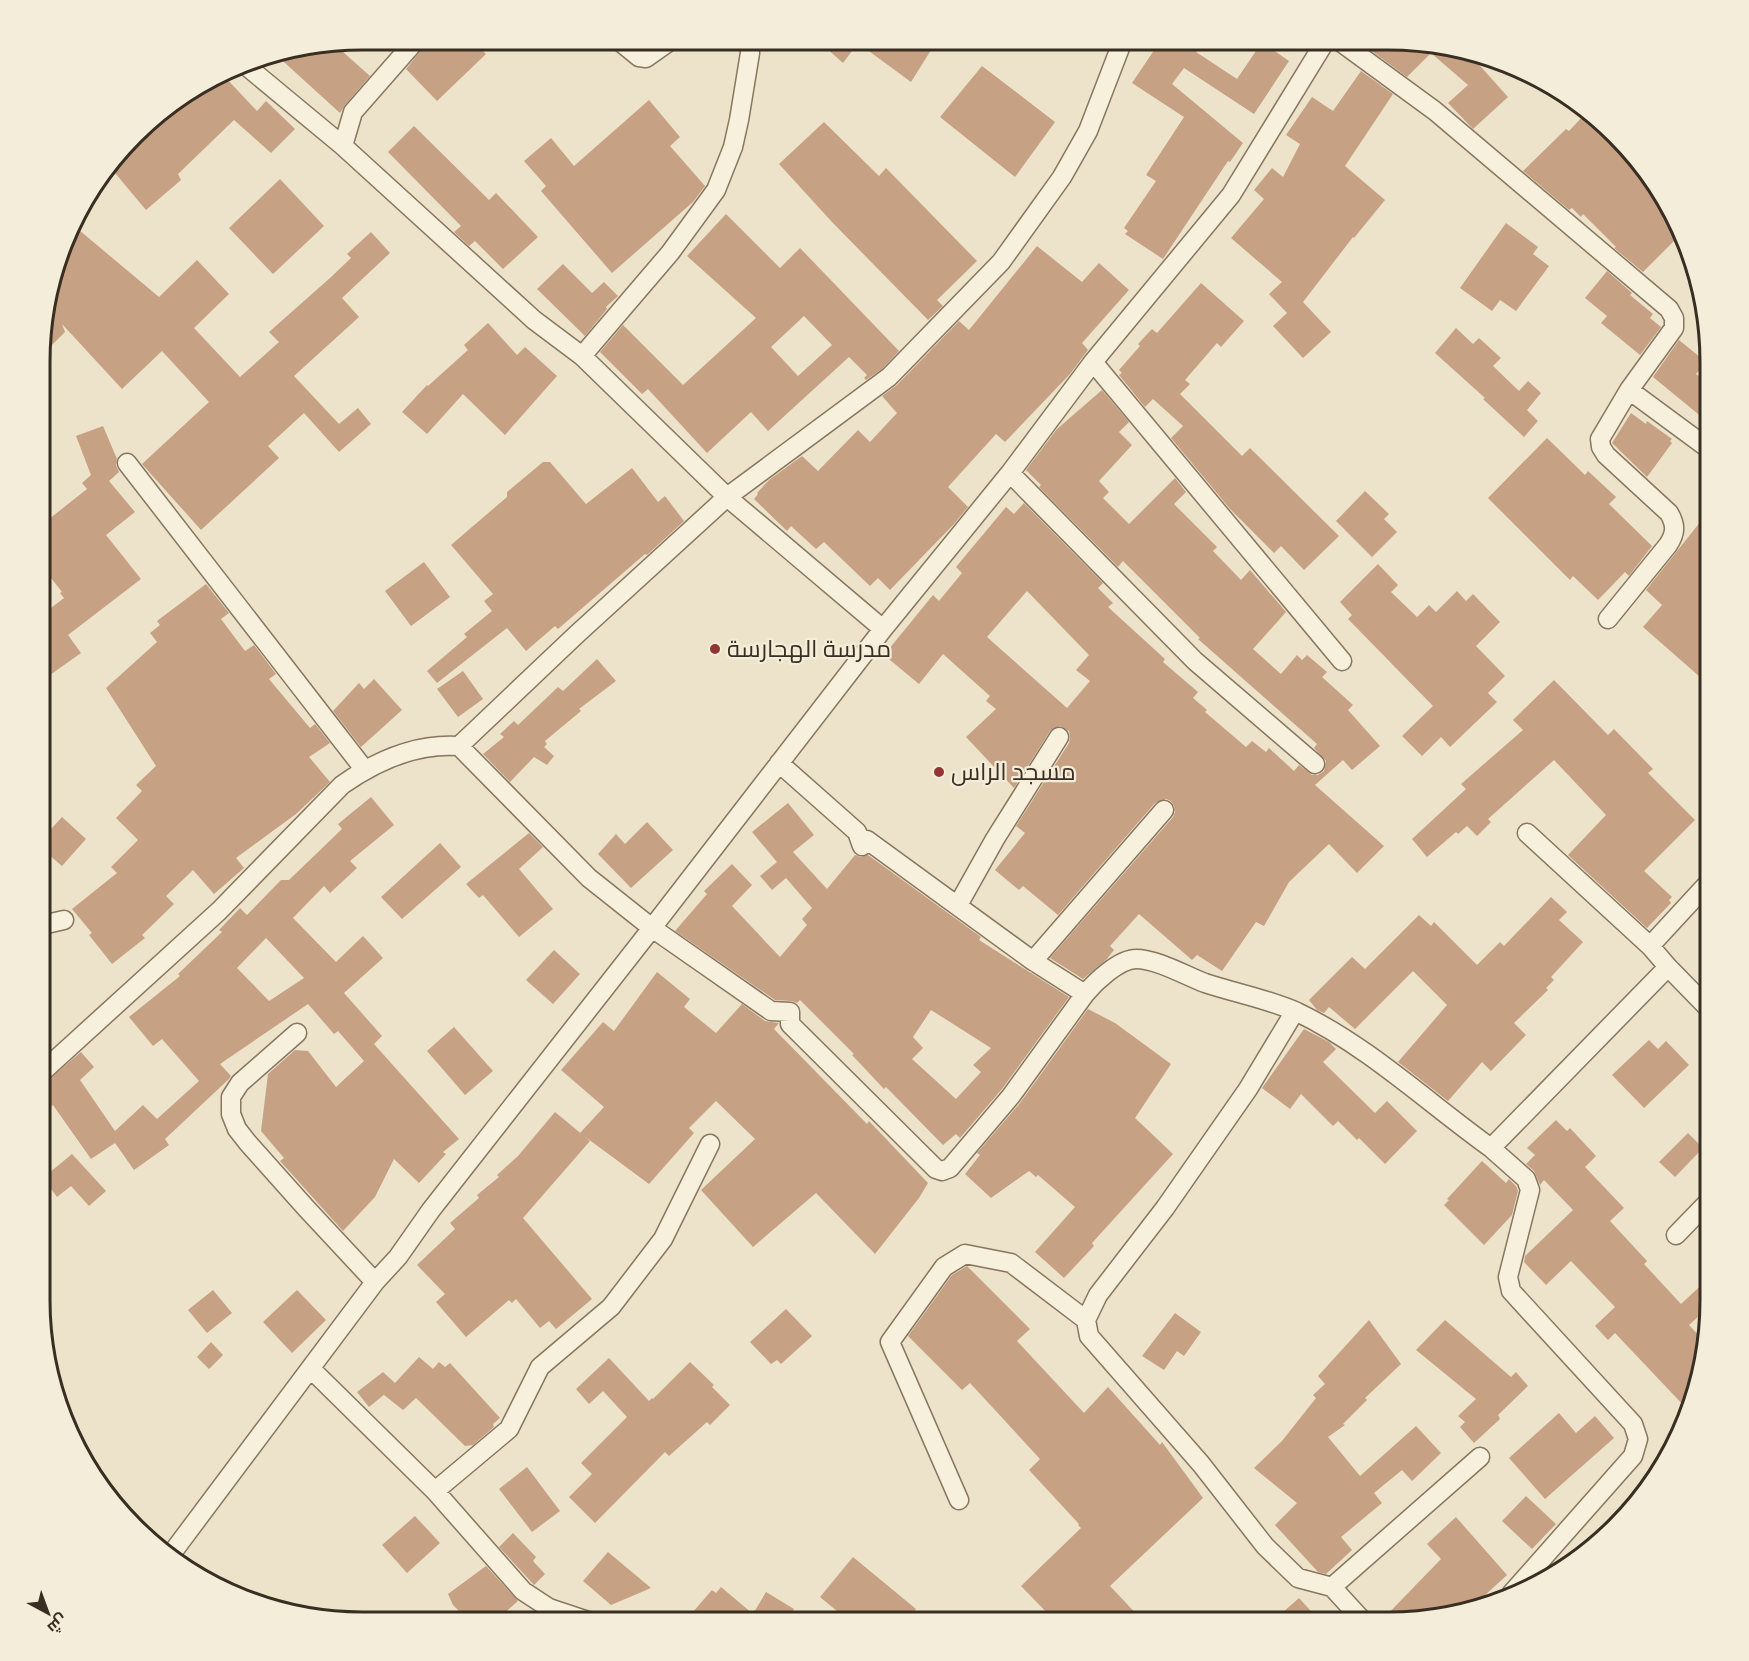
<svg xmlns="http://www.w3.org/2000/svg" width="1749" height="1661" viewBox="0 0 1749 1661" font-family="'Zilla Slab',Cairo,serif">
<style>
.building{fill:#c7a183;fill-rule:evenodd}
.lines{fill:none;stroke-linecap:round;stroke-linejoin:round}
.minor-casing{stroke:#88765f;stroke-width:21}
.minor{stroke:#f7f0dd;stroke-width:18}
.poi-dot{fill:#933533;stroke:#f4edd9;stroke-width:2}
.labels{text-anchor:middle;stroke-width:4.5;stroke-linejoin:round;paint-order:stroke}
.poi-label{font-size:24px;fill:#392e22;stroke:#f4edd9;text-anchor:start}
.rim{fill:none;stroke:#392e22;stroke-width:3}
</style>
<rect width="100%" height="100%" fill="#ece3ca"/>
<!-- building -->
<path class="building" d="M430 39H471L486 54 437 101 406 69Z
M816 39H938L911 82 858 43 843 63Z
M1161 40H1203L1196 52 1237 79 1262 42 1289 61 1254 114 1184 68 1172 84 1243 143 1230 162 1228 161 1163 259 1125 234 1128 231 1124 228 1156 181 1146 175 1184 117 1132 83Z
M1360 40H1409L1465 49 1508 97 1473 129 1448 103 1468 85 1431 53 1407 77 1369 49Z
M334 44 370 76 345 105 340 113 274 53Z
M982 66 1055 122 1015 177 940 117Z
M1361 71 1393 94 1345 166 1385 200 1354 238 1353 237 1303 302 1331 332 1303 358 1273 326 1287 313 1269 294 1282 282 1231 238 1264 199 1254 190 1272 168 1283 177 1300 144 1286 135 1312 97 1333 111Z
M224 76 257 111 266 101 295 129 271 153 234 120 178 174 181 180 146 210 110 167 149 119Z
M649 100 680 137 670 146 705 186 693 202 612 273 541 191 546 186 524 161 551 138 574 166Z
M1585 114 1643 165 1680 235 1643 272 1614 248 1616 247 1583 214 1581 217 1572 208 1569 210 1523 171 1566 129 1569 131Z
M824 122 879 176 886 168 977 261 937 300 943 306 928 320 832 222 779 164Z
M414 126 489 200 496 193 538 237 503 269 475 241 469 246 454 232 461 226 388 152Z
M280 179 324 226 273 274 229 228Z
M726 214 780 268 800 248 899 351 882 369 866 380 864 378 867 375 849 357 768 431 751 412 707 453 648 389 642 394 600 352 623 325 683 385 756 318 687 256ZM804 316 832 345 798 376 771 347Z
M1506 223 1538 247 1533 254 1549 266 1516 311 1500 300 1492 311 1460 288Z
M73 225 159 297 197 260 229 294 194 328 240 377 279 342 269 332 330 278 351 258 347 254 371 232 390 253 342 298 359 317 294 376 339 424 358 408 371 424 339 452 304 413 268 446 279 458 201 530 142 464 209 402 162 351 122 389 62 324 65 332 45 352V299Z
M1037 246 1082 282 1099 263 1129 290 1082 343 1088 350 1070 374 1005 442 996 434 948 487 968 507 954 524 890 590 878 578 870 586 824 542 816 549 791 526 787 531 754 499 758 494 757 493 769 480 802 456 818 471 858 430 870 442 897 413 882 396 897 385 959 321 969 330Z
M563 264 592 293 604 282 618 296 606 307 607 309 585 336 537 289Z
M1607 271 1632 293 1630 295 1653 314 1650 318 1661 327 1640 355 1601 323 1607 316 1585 298Z
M1201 283 1244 321 1221 347 1217 343 1185 380 1190 384 1180 394 1242 456 1250 448 1339 536 1304 570 1281 546 1274 553 1231 510 1171 438 1183 426 1153 399 1145 407 1119 375 1122 373 1119 370 1140 346 1138 344 1152 329 1157 333Z
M488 323 517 355 525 347 557 376 505 435 463 394 427 434 402 412 427 385 428 386 468 350 464 345Z
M1456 328 1473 344 1479 338 1501 358 1493 366 1519 391 1528 381 1541 393 1527 410 1538 421 1524 437 1483 399 1485 398 1435 353Z
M1679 340 1706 362 1696 374 1709 385V423L1653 377Z
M1102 390 1129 422 1119 432 1132 445 1099 481 1109 492 1103 498 1129 524 1175 478 1186 492 1174 504 1217 547 1213 551 1241 580 1250 570 1286 612 1253 649 1281 674 1297 655 1302 660 1307 655 1327 672 1322 677 1353 705 1348 710 1380 746 1352 770 1343 760 1315 785 1384 846 1357 873 1329 844 1289 882 1264 926 1256 922 1222 971 1197 955 1192 960 1139 914 1110 946 1114 950 1106 960 1083 979 1050 958 1173 817 1175 812 1174 806 1171 801 1166 799 1155 803 1058 915 1023 886 1019 890 995 870 1025 833 1016 826 1069 743 1070 737 1069 731 1060 726 1050 731 1014 788 966 737 996 709 986 701 990 696 943 654 919 684 884 655 933 595 939 601 962 573 956 567 1006 507 1014 514 1024 503 1103 583 1098 588 1113 603 1108 607 1165 659 1163 662 1198 692 1193 698 1207 710 1205 712 1246 747 1252 741 1266 752 1269 748 1294 771 1299 765 1312 775H1318L1324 771 1326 761 1314 748 1317 744 1198 639 1200 638 1123 561 1118 567 1039 487 1041 485 1026 470 1057 429ZM1027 591 1089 655 1076 670 1090 681 1067 708 987 637Z
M1631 413 1646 424 1647 421 1672 439 1670 441 1672 443 1647 477 1612 443Z
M103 426 117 459 116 465 119 472 109 481 135 512 106 535 141 579 68 635 81 653 43 680V614L64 598 60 593 62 592 44 569V523L87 489 82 483 91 475 76 436Z
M1547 438 1585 475 1588 471 1616 497 1609 504 1652 546 1629 576 1625 572 1598 600 1573 576 1570 580 1488 498Z
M543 462H550L586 504 632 468 658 502 665 496 684 521 647 555 645 554 558 629 555 626 526 651 507 628 437 683 427 671 467 637 464 634 492 611 484 601 493 594 451 545 507 497V492Z
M1365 491 1389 514 1384 519 1397 532 1372 557 1336 521Z
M1709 511V666L1700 677 1643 627 1662 605 1646 590Z
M424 562 450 597 411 626 385 591Z
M1378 564 1398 585 1391 592 1417 617 1429 605 1436 612 1457 591 1466 601 1473 594 1500 622 1476 646 1505 676 1488 693 1497 702 1450 747 1441 737 1422 756 1402 736 1433 706 1348 619 1352 615 1340 602Z
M206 584 229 613 221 619 245 651 254 645 276 674 269 679 310 728 315 724 330 743 309 757 330 782 296 814 236 858 244 868 214 894 193 870 166 896 174 904 142 935 145 938 112 964 89 935 92 933 72 909 117 873 111 867 138 840 116 818 142 791 136 785 156 766 106 688 157 642 150 633 160 625 157 621Z
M597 659 616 681 579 709 581 711 545 741 547 744 544 747 554 756 547 765 534 757 510 782 483 754 504 737 500 734 514 721 518 725 558 687 563 691Z
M463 671 483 699 458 717 437 689Z
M374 679 402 710 361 747 333 711 359 683 364 689Z
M1554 680 1608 735 1614 729 1653 769 1648 773 1695 820 1644 871 1672 897 1669 900 1671 903 1647 928 1568 855 1606 815 1554 760 1488 819 1491 822 1477 836 1467 826 1458 834 1456 832 1427 857 1412 839 1466 789 1461 784 1523 730 1513 720Z
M371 797 394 825 350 861 357 868 330 893 324 886 293 918 336 962 363 936 383 958 344 993 382 1036 374 1044 459 1139 443 1152 446 1154 419 1183 394 1159 375 1197 343 1231 280 1161 284 1158 261 1131 268 1074 295 1050 308 1051 336 1087 364 1061 338 1031 334 1034 308 1004 220 1064 231 1076 229 1079 165 1139 169 1145 134 1170 115 1143 91 1159 53 1105 41 1115V1086L81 1052 94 1067 80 1080 115 1131 143 1105 157 1119 199 1081 162 1039 153 1046 129 1017 180 976 178 974 222 932 219 930 240 908 247 915 281 880H289L342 829 338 824ZM266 938 304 978 269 1001 237 968Z
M788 803 814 835 793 852 827 889 855 855 861 857 868 855 981 937 979 940 1069 997 1002 1089 960 1138 956 1134 943 1145 886 1087 884 1089 852 1055 854 1054 800 1000 797 1003 791 1001 775 1000 675 931 707 894 704 891 732 864 752 885 732 906 780 957 807 925 802 919 812 908 786 878 772 890 760 876 777 862 752 832ZM931 1010 991 1048 973 1065 981 1072 956 1099 912 1059 923 1048 913 1037Z
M62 817 86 839 62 866 42 849V839Z
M647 822 673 850 631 888 598 854 616 834 625 844Z
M529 833 543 847 519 869 553 909 519 937 483 895 479 898 466 884Z
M440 843 461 867 402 919 381 897Z
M1551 897 1567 912 1559 920 1583 942 1551 977 1554 980 1546 988 1548 990 1514 1023 1526 1035 1491 1071 1482 1062 1448 1101 1398 1062 1447 1005 1413 971 1355 1029 1329 1007 1324 1013 1317 1010 1309 1000 1352 957 1365 969 1419 915 1431 926 1434 922 1477 965 1500 942 1504 946Z
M554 950 580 974 553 1004 526 980Z
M657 972 690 999 684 1007 716 1033 742 1004 765 1021 779 1023 774 1029 867 1124 869 1121 928 1183 919 1198 875 1254 816 1193 753 1247 701 1190 755 1139 716 1101 689 1128 694 1133 649 1184 580 1133 604 1107 561 1070 603 1022 614 1031Z
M1088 1009 1115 1023 1171 1064 1135 1118 1173 1154 1092 1243 1094 1246 1064 1278 1035 1252 1075 1207 1038 1175 1036 1177 1029 1171 991 1198 965 1174 980 1155 977 1153 1020 1103Z
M454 1027 493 1071 465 1095 427 1051Z
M1304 1029 1329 1042 1336 1049 1323 1062 1375 1113 1387 1101 1417 1131 1385 1164 1359 1138 1357 1140 1338 1121 1333 1126 1301 1094 1290 1109 1262 1088Z
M1649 1040 1658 1049 1666 1041 1689 1065 1644 1108 1612 1075Z
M555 1112 590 1141 523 1218 592 1299 556 1329 549 1321 540 1328 516 1299 512 1303 509 1300 466 1337 436 1302 445 1294 417 1265 455 1229 450 1223 479 1198 477 1195 499 1177 497 1175 518 1156Z
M1556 1120 1567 1131 1570 1128 1596 1156 1585 1167 1624 1208 1610 1221 1647 1261 1644 1264 1681 1304 1709 1278V1307L1689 1325 1704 1341 1686 1408 1615 1333 1608 1340 1595 1326 1615 1307 1571 1261 1546 1285 1524 1262 1525 1256 1573 1210 1544 1180 1540 1185 1534 1171 1526 1164 1535 1155 1527 1148Z
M1688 1133 1703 1148 1675 1177 1659 1162Z
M72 1154 106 1191 89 1206 71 1186 57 1197 43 1178Z
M1482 1161 1506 1183 1509 1179 1516 1186 1518 1191 1512 1215 1484 1245 1444 1205 1449 1200 1447 1199Z
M967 1266 1030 1329 1017 1341 1084 1413 1108 1387 1160 1445 1162 1442 1203 1498 1110 1586 1143 1621H1055L1021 1586 1081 1528 1078 1525 1079 1524 1029 1470 1040 1459 970 1383 962 1390 908 1336 952 1275Z
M213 1290 232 1313 207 1333 188 1310Z
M297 1290 326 1320 292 1353 263 1322Z
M786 1309 812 1336 781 1364 777 1360 771 1364 750 1342Z
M1175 1313 1201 1332 1184 1356 1177 1351 1164 1370 1142 1356Z
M1369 1320 1401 1364 1365 1398 1367 1400 1343 1424 1345 1425 1328 1437 1360 1476 1416 1426 1441 1453 1412 1481 1402 1470 1374 1493 1382 1503 1341 1537 1352 1550 1326 1574 1318 1572 1275 1525 1297 1503 1254 1468 1282 1441 1316 1398 1313 1395 1325 1384 1318 1376Z
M1445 1320 1511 1377 1516 1372 1528 1386 1498 1415 1500 1419 1474 1443 1460 1427 1465 1422 1458 1416 1476 1399 1416 1350Z
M211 1342 223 1355 209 1369 197 1357Z
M419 1357 433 1369 439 1362 445 1367 450 1363 500 1418 493 1424 494 1427 473 1445 465 1446 416 1398 403 1410 384 1395 385 1394 369 1407 357 1392 383 1372 395 1383Z
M609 1358 649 1401 652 1398 653 1399 690 1362 714 1385 712 1387 730 1405 710 1425 707 1422 669 1456 665 1452 595 1523 569 1497 592 1474 581 1463 627 1417 603 1391 589 1404 576 1389Z
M1559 1413 1576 1433 1595 1416 1614 1438 1545 1499 1509 1458Z
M527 1467 560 1511 532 1532 499 1489Z
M1526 1496 1556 1524 1532 1549 1502 1521Z
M415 1516 440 1543 407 1573 382 1545Z
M1456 1517 1507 1575 1470 1609 1408 1621H1381L1441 1559 1427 1544Z
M513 1533 536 1557 533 1561 545 1574 534 1585 499 1547Z
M608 1552 651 1588 611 1605 583 1581Z
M853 1557 916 1609 906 1621H849L820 1597Z
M486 1566 518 1601 495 1621H469L453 1605 448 1594Z
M721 1587 753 1614 766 1592 794 1609 787 1621H685L712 1590 716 1593Z
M1299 1598 1320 1621H1273Z"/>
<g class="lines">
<!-- minor casing -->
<g class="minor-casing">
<path id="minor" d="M617 39 639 57 646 58 673 39
M1338 40 1435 111 1669 309 1674 318V328L1629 390
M244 64 343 146 534 320 582 356 727 497 883 629
M343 146 353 112 417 39
M582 356 670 253 716 190 733 147 739 120 750 53 749 39
M1093 362 1342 661
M127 463 364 769
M1010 473 1195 661 1315 764
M1608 619 1668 545C1676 533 1676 525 1669 513L1606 455 1601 447 1600 439 1629 390 1709 449
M459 746 576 635 727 497 889 377 1001 262 1062 177 1088 131 1123 40
M779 763 857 832 862 846 867 840 1033 961 1085 994C1095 982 1119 959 1136 959 1157 959 1186 976 1205 983 1235 993 1268 999 1297 1012 1368 1046 1427 1102 1491 1148L1668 967
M1527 833 1650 946
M1709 882 1650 946 1668 967 1709 1009
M958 905 995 839 1059 737
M42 925 64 920
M1033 961 1164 810
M1295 1011 1248 1089 1165 1208 1098 1295 1086 1320 1089 1336 1201 1464 1265 1546 1298 1578 1332 1587 1363 1621
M297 1033 240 1083 231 1097V1114L237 1129 248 1143 306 1208 375 1282
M41 1073 219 911 342 785C376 761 416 743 459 746L589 878 652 928 771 1011 790 1012V1024L936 1169 942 1171 950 1168 1011 1096 1085 994
M1491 1148 1526 1179 1530 1190 1508 1277 1511 1291 1633 1424 1638 1439 1633 1456 1511 1594
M1676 1235 1709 1201
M311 1369 435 1491 523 1591 549 1608 588 1621
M435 1491 509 1429 540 1367 611 1307 663 1239 710 1144
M959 1500 890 1342 944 1267 965 1254 1011 1263 1086 1320
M169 1557 375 1282 398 1257 431 1210 652 928 883 629 1010 473 1093 362 1231 195 1326 40
M1332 1587 1480 1457"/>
</g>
<!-- minor -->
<use href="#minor" class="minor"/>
</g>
<!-- markers -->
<g class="poi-dot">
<circle cx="715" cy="649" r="6"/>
<circle cx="939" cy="772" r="6"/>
</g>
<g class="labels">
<!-- poi labels -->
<g class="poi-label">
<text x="727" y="657">مدرسة الهجارسة</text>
<text x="951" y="780">مسجد الراس</text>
</g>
</g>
<!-- crop -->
<path d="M0 0H1749V1661H0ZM362 50H1388A312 312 0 0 1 1700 362V1300A312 312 0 0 1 1388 1612H362A312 312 0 0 1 50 1300V362A312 312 0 0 1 362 50Z" fill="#f4edd9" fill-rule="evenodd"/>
<path class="rim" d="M362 50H1388A312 312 0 0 1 1700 362V1300A312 312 0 0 1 1388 1612H362A312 312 0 0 1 50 1300V362A312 312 0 0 1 362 50Z"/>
<!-- north arrow -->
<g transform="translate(48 1613) rotate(139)" stroke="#f4edd9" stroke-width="4.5" paint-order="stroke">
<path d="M0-4.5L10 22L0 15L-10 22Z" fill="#392e22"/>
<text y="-9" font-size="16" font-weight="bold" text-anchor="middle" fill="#392e22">ش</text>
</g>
</svg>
